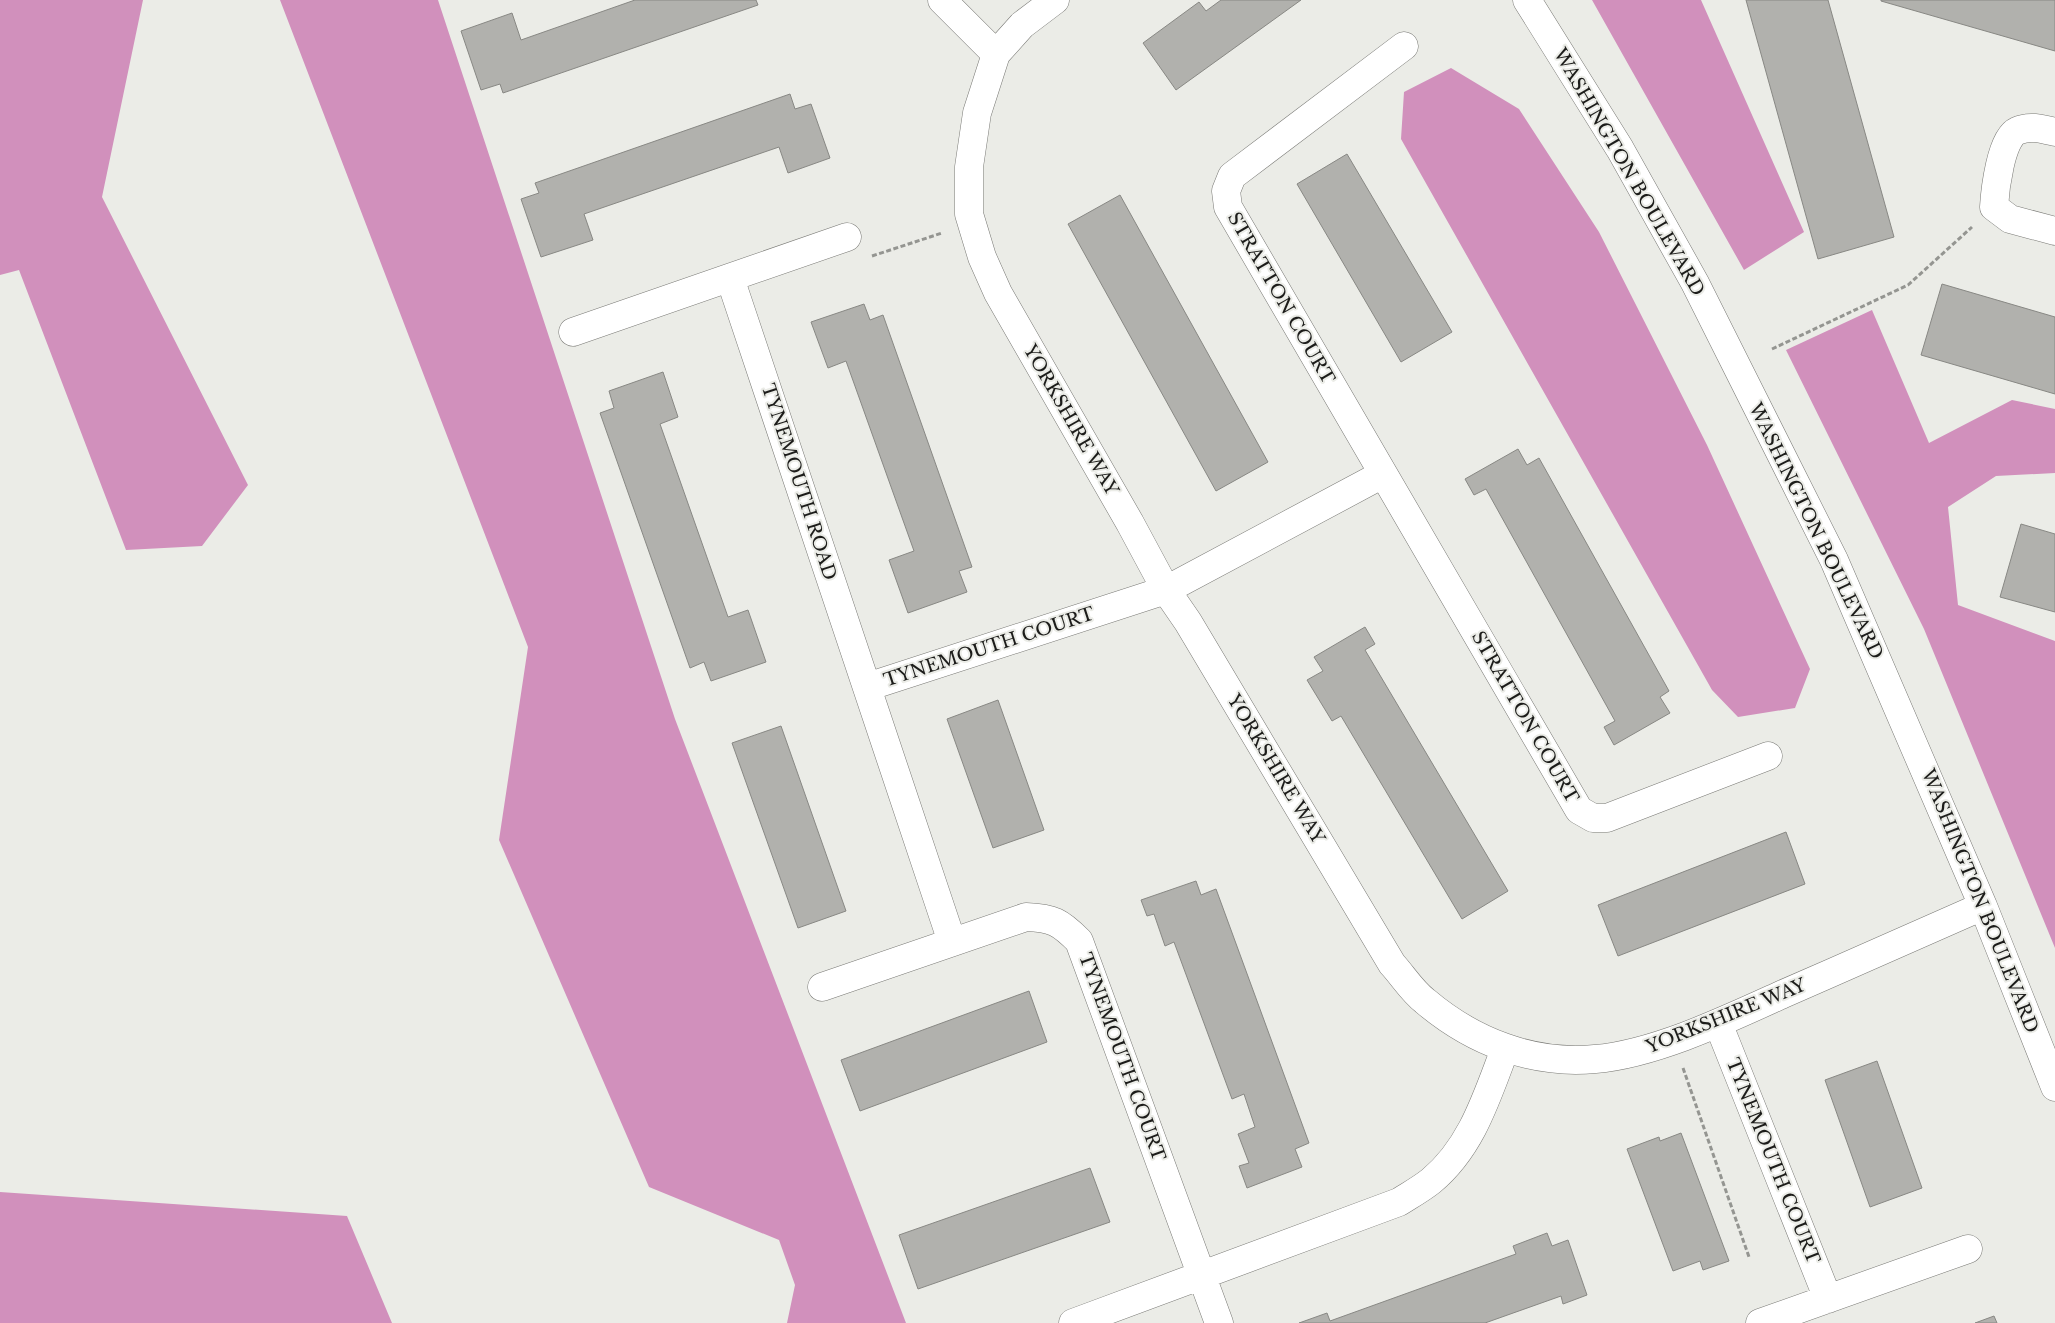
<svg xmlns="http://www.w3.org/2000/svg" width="2055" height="1323" viewBox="0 0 2055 1323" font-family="'Libre Baskerville',serif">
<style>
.forest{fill:#d190bc}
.building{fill:#b1b1ad;stroke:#888884}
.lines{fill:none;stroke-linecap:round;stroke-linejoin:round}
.minor-casing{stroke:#797975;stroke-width:29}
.path{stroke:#949591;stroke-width:3;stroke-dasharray:5 2.5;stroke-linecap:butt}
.minor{stroke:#fff;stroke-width:28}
.labels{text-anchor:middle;stroke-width:4;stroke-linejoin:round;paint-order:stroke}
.street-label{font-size:18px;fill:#1c1c1a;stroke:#ebece7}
</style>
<rect width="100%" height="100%" fill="#ebece7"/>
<!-- forest -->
<path class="forest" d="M0 0H143L102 197 248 485 202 546 126 550 19 270 0 275Z
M280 0H438L675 719 906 1323H787L795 1285 779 1240 649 1187 499 840 528 647Z
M1592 0H1701L1804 232 1744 270Z
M1451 68 1519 109 1599 232 1707 445 1810 669 1795 708 1738 717 1712 690 1401 139 1404 92Z
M1872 310 1929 443 2012 400 2055 409V473L1996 476 1948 507 1958 605 2055 641V948L1924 629 1786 350Z
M0 1192 347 1216 392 1323H0Z"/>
<!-- building -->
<path class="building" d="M635 0H756L758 5 503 93 500 84 481 90 461 31 512 13 521 40Z
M1221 0H1301L1176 90 1143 43 1199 2 1206 11Z
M1746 0H1828L1894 237 1818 259Z
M1881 0H2055V51L1881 1Z
M790 94 795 109 811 104 830 158 788 173 779 147 584 214 593 240 541 257 521 199 539 193 535 183Z
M1347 154 1452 332 1401 362 1297 184Z
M1120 195 1268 462 1216 491 1068 224Z
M1942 284 2055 317V394L1921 355Z
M864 304 870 320 883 315 972 567 959 571 967 592 908 613 889 560 914 551 846 361 828 368 811 322Z
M663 372 678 417 660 424 728 617 748 610 766 662 711 681 704 662 690 668 600 413 614 408 609 391Z
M1518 449 1527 465 1539 458 1669 691 1660 697 1670 713 1614 745 1604 727 1615 721 1486 489 1474 495 1465 479Z
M2021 524 2055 534V612L2000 597Z
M1365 627 1375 644 1365 650 1508 891 1462 919 1341 716 1332 721 1307 680 1323 671 1314 657Z
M998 700 1044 830 993 848 947 719Z
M781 726 846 911 798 928 732 743Z
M1786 832 1805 884 1618 956 1598 905Z
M1196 881 1201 895 1216 889 1309 1143 1295 1149 1302 1167 1247 1188 1239 1166 1249 1163 1238 1134 1255 1127 1244 1094 1232 1099 1174 942 1165 946 1154 914 1147 916 1141 900Z
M1029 991 1047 1042 860 1111 841 1060Z
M1877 1061 1922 1188 1870 1207 1825 1080Z
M1681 1133 1729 1261 1703 1270 1700 1261 1673 1271 1627 1149 1659 1137 1660 1141Z
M1090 1168 1110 1222 918 1289 899 1235Z
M1547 1233 1552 1246 1568 1240 1587 1295 1563 1304 1561 1296 1485 1323H1299L1327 1313 1330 1321 1516 1254 1513 1246Z
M1994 1316 1997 1323H1975Z"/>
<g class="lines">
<!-- minor casing -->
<g class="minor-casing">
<path id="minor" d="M942 0 996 54
M1055 0 1022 25 996 54 977 113 969 167V214L982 257 998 293 1130 523 1166 590 1188 622 1392 964C1403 976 1412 991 1425 1001 1472 1041 1532 1065 1595 1059 1655 1054 1728 1019 1783 994 1850 965 1917 935 1983 906
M1527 0 1620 149 1695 283 1834 560 1983 906 2055 1087
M1404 46 1232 176 1226 191 1228 207 1579 810 1593 818H1607L1768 756
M2055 132C2043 129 2029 125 2017 131 2001 138 1995 190 1994 207L2010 219 2055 231
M730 278 952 942
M573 332 847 237
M867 687 1166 590 1383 474
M822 987 1026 917C1053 918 1060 922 1079 941L1219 1323
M1718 1023 1828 1299
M1073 1323 1399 1202C1410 1195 1421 1189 1431 1181 1472 1147 1487 1096 1505 1049
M1760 1323 1968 1249"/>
</g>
<!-- path -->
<path class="path" d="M872 256 942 233
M1772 349 1908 285 1972 227
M1683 1068 1749 1257"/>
<!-- minor -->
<use href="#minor" class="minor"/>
</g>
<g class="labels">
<!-- street labels -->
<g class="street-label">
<text transform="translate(1629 172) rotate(60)" y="6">WASHINGTON BOULEVARD</text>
<text transform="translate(1281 298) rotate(60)" y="6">STRATTON COURT</text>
<text transform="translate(1071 420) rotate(60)" y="6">YORKSHIRE WAY</text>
<text transform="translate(799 482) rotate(72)" y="6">TYNEMOUTH ROAD</text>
<text transform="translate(1816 531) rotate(64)" y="6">WASHINGTON BOULEVARD</text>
<text transform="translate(989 647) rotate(-18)" y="6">TYNEMOUTH COURT</text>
<text transform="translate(1525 717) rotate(60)" y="6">STRATTON COURT</text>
<text transform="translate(1276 769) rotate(59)" y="6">YORKSHIRE WAY</text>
<text transform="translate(1980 901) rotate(68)" y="6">WASHINGTON BOULEVARD</text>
<text transform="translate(1726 1016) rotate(-22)" y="6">YORKSHIRE WAY</text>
<text transform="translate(1122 1057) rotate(70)" y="6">TYNEMOUTH COURT</text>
<text transform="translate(1773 1161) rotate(68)" y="6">TYNEMOUTH COURT</text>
</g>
</g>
</svg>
